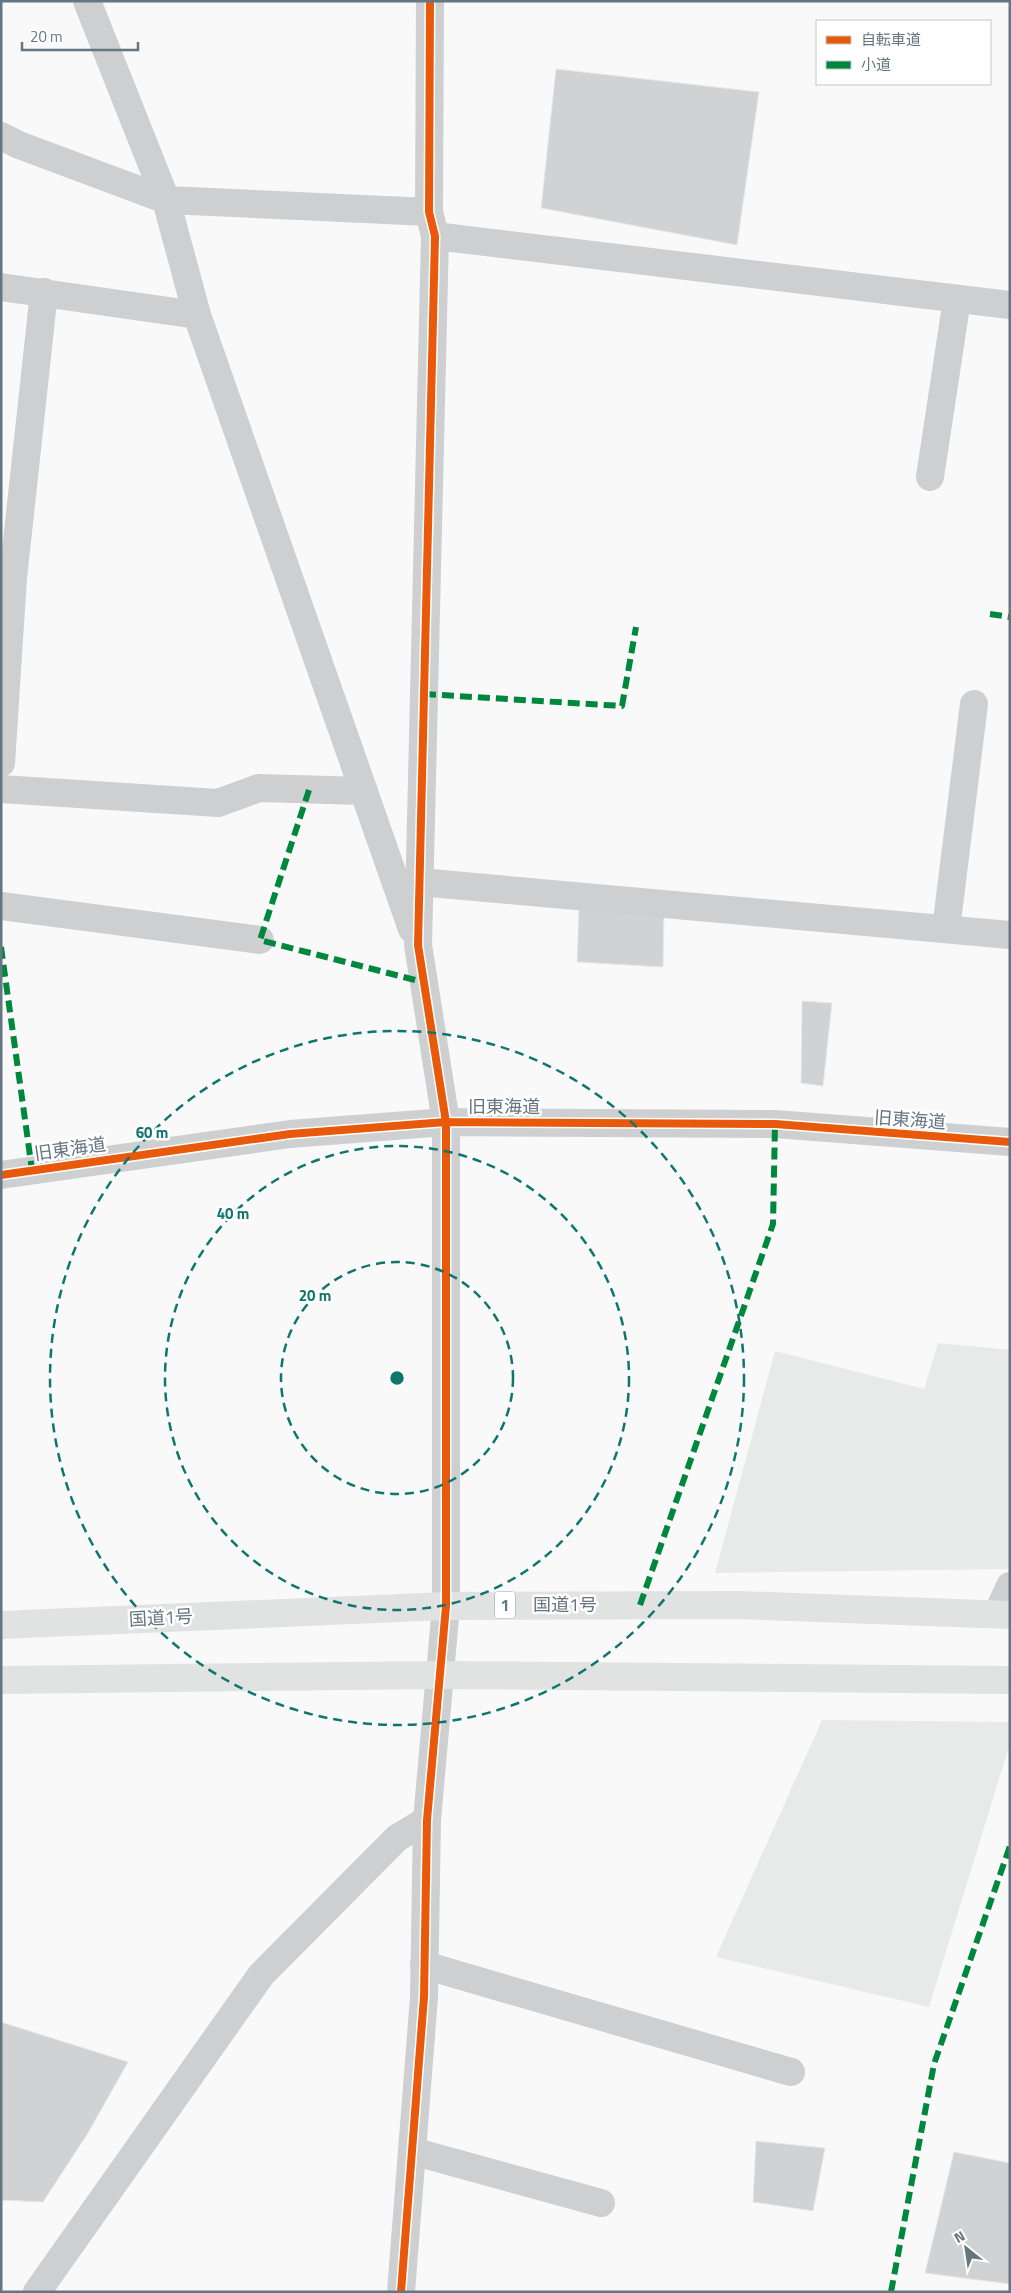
<svg xmlns="http://www.w3.org/2000/svg" width="1011" height="2293" viewBox="0 0 1011 2293" font-family="'Titillium Web','Noto Sans JP',sans-serif">
<style>
.built{fill:#e8e9e9}
.building{fill:#d0d2d3;stroke:#e8e8e8}
.lines{fill:none;stroke-linecap:round;stroke-linejoin:round}
.minor{stroke:#cecfd0;stroke-width:28}
.tertiary{stroke:#cecfd0;stroke-width:28}
.trunk{stroke:#e1e2e2;stroke-width:28}
.quiet{stroke:#00873e;stroke-width:6;stroke-dasharray:12 6;stroke-linecap:butt}
.cycleway-casing{stroke:#fff;stroke-width:11}
.cycleway{stroke:#e8590c;stroke-width:8}
.ring{fill:none;stroke:#0f766e;stroke-width:2.5;stroke-dasharray:9 6}
.labels{text-anchor:middle;stroke-width:5;stroke-linejoin:round;paint-order:stroke}
.shield{fill:#fff;stroke:#939fa8;stroke-width:1}
.shield-label{font-size:16px;font-weight:bold;fill:#657683}
.street-label{font-size:18px;fill:#657683;stroke:#fff}
.centre{fill:#0f766e;stroke:#fff;stroke-width:2.5}
.ring-label{font-size:15px;text-anchor:middle;font-weight:bold;fill:#0f766e;stroke:#fff;stroke-width:5;stroke-linejoin:round;paint-order:stroke}
</style>
<rect width="100%" height="100%" fill="#f9f9f9"/>
<!-- built -->
<path class="built" d="M938 1343 1010 1350V1569L715 1573 775 1351 924 1389Z
M822 1720 1010 1722V1743L929 2007 716 1957Z"/>
<!-- building -->
<path class="building" d="M556 69 759 92 737 245 541 208Z
M579 907 664 916 663 967 577 962Z
M802 1001 832 1003 823 1086 801 1083Z
M1 2022 128 2062 88 2133 43 2202 1 2200Z
M756 2141 825 2148 813 2211 753 2202Z
M954 2152 1010 2163V2284L925 2273Z"/>
<g class="lines">
<!-- minor -->
<path class="minor" d="M87 1 166 200 197 315 412 929
M430 1 429 212 435 236 418 945 446 1122V1606
M1 136 19 145 166 200 429 212
M435 236 1010 305
M1 287 197 315
M930 477 957 299
M1 577 13 578 44 292
M1 763 13 578
M1 789 218 803 259 788 364 791
M419 882 1010 935
M1 906 260 940
M946 929 974 704
M1 1175 290 1134 446 1122 775 1124 1010 1142
M997 1614 1010 1586
M424 1965 791 2072
M412 2151 601 2203
M37 2292 261 1975 397 1838 427 1820"/>
<!-- tertiary -->
<path class="tertiary" d="M401 2292 424 1997 427 1820 446 1606"/>
<!-- trunk -->
<path class="trunk" d="M1 1625 446 1606 738 1605 1010 1615
M1 1680 440 1675 1010 1680"/>
<!-- quiet -->
<path class="quiet" d="M990 614 1010 617
M424 694 622 706 636 627
M309 790 260 940 423 982
M1 947 32 1170
M640 1605 773 1224 775 1124
M891 2292 934 2064 1010 1846"/>
<!-- cycleway casing -->
<g class="cycleway-casing">
<path id="cycleway" d="M1 1175 290 1134 446 1122 775 1124 1010 1142
M401 2292 424 1997 427 1820 446 1606V1122L418 945 435 236 429 212 430 1"/>
</g>
<!-- cycleway -->
<use href="#cycleway" class="cycleway"/>
</g>
<!-- distance rings -->
<g class="ring">
<circle cx="397" cy="1378" r="116"/>
<circle cx="397" cy="1378" r="232"/>
<circle cx="397" cy="1378" r="347"/>
</g>
<g class="labels">
<!-- shield labels -->
<rect class="shield" x="495" y="1591.5" width="20" height="27" rx="4"/>
<g class="shield-label">
<text x="505" y="1611">1</text>
</g>
<!-- street labels -->
<g class="street-label">
<text x="504" y="1113">旧東海道</text>
<text transform="translate(910 1120) rotate(4)" y="6">旧東海道</text>
<text transform="translate(70 1149) rotate(-8)" y="6">旧東海道</text>
<text x="565" y="1611">国道1号</text>
<text transform="translate(161 1618) rotate(-3)" y="6">国道1号</text>
</g>
</g>
<circle cx="397" cy="1378" r="8" class="centre"/>
<g class="ring-label">
<text x="152" y="1138">60 m</text>
<text x="233" y="1219">40 m</text>
<text x="315" y="1301">20 m</text>
</g>
<!-- border -->
<rect width="1011" height="2293" fill="none" stroke="#657683" stroke-width="5"/>
<!-- legend -->
<rect x="816" y="20" width="175" height="65" fill="#ffffff" stroke="#c1c8cd"/>
<rect x="826" y="36" width="25" height="8" fill="#e8590c" stroke="#c1c8cd"/>
<text x="861" y="45" font-size="15" fill="#657683">自転車道</text>
<rect x="826" y="61" width="25" height="8" fill="#00873e" stroke="#c1c8cd"/>
<text x="861" y="70" font-size="15" fill="#657683">小道</text>
<!-- north arrow -->
<g transform="translate(966 2248) rotate(330)" stroke="#ffffff" stroke-width="4" paint-order="stroke">
<path d="M0-4L9 19L0 12L-9 19Z" fill="#657683"/>
<text y="-8" font-size="14" font-weight="bold" text-anchor="middle" fill="#657683">N</text>
</g>
<!-- scale -->
<path d="M22 42v8h116v-8" fill="none" stroke="#657683" stroke-width="2.5"/>
<text x="30" y="42" font-size="15" fill="#657683" stroke="#ffffff" stroke-width="4" paint-order="stroke">20 m</text>
</svg>
